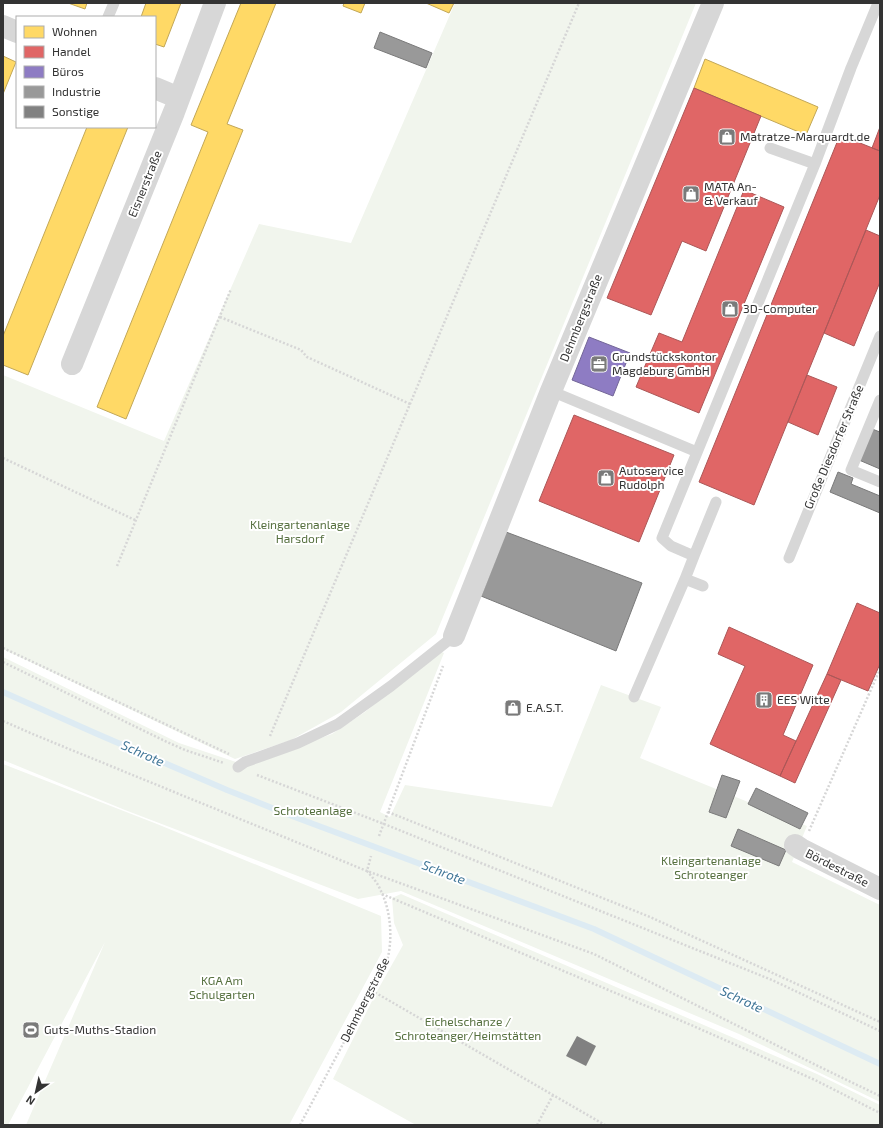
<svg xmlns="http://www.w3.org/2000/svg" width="883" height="1128" viewBox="0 0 883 1128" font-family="'Exo 2',sans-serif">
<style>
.green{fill:#f1f5ed}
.homes{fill:#ffd966;stroke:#c2a757}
.shops{fill:#e06666;stroke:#ac5757}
.offices{fill:#8e7cc3;stroke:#736698}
.industry{fill:#999;stroke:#7a7a7a}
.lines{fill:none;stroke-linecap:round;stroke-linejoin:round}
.stream{stroke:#ddebf3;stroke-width:6}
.building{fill:#818181}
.path{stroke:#d6d6d6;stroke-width:2.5;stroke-dasharray:2 2;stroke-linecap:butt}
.lane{stroke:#d7d7d7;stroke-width:11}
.street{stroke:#d7d7d7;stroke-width:22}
.labels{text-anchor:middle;stroke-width:4;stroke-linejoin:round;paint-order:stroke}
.poi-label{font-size:12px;fill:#333;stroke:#fff;text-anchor:start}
.street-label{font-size:12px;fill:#333;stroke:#fff}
.park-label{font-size:12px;fill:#56703f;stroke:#fff}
.water-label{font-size:13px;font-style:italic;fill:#3f7597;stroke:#fff}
</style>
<rect width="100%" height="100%" fill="#fff"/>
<!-- green -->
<path class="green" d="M455 3H696L436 634 341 712 291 740 235 759 3 649V375L164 441 259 224 351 243Z
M439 651 444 653 380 812 390 817 405 785 552 807 601 685 661 707 640 758 807 826 792 862 880 905V1102L739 1034 401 891 358 899 125 810 3 760V657L179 743 245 765 332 734 365 712Z
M3 764 157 824 381 916 382 952 289 1125H26L105 942 8 1125H3Z
M401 894 817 1074 880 1105V1125H416L333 1079 376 993 403 945 394 923 392 898Z"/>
<!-- homes -->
<path class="homes" d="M68 3H87L85 9Z
M146 3H181L164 47 155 44V17H141Z
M241 3H276L227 124 243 130 126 419 97 407 208 132 191 125Z
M344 3H365L361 13 343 6Z
M426 3H454L449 13Z
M3 56 16 62 3 94Z
M705 59 818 107 806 135 694 88Z
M87 127H128L28 375 3 365V336Z"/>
<!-- shops -->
<path class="shops" d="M694 88 761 116 706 251 682 241 651 315 607 298Z
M880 127V151L872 148Z
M840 135 880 151V195L754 505 699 482Z
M744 190 784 207 699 413 636 387 659 333 682 342Z
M866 230 880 236V282L854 346 824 333Z
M807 375 837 387 818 435 788 422Z
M574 415 674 455 639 542 539 501Z
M857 603 880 613V664L868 691 827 674Z
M729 627 813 665 783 735 796 741 780 776 710 744 745 666 718 654Z
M827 674 841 680 795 783 780 776Z"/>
<!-- offices -->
<path class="offices" d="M589 337 630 353 613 396 572 380Z"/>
<!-- industry -->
<path class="industry" d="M380 32 432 53 426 68 374 48Z
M872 429 880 432V469L859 460Z
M838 472 853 478 851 484 880 496V513L830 492Z
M506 532 642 583 616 651 481 596Z
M722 775 740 781 726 818 709 812Z
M756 788 808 813 800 829 748 804Z
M738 829 786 850 779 866 731 846Z"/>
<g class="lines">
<!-- stream -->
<path class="stream" d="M3 692 95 733 227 790 292 816 594 929 880 1064"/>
</g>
<!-- building -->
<path class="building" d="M577 1036 596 1046 586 1066 566 1056Z"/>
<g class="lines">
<!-- path -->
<path class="path" d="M220 317 301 350 307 357 410 404
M3 458 135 520
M117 566 231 289
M3 648 229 754
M3 662 167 742 185 750 224 763
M3 721 35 735 367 871 594 954 822 1068 880 1096
M270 736 579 3
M257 775 384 824 772 980 880 1031
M388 812 650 917 880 1022
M809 831 880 669
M379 836 443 666
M382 894 691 1025 815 1080 880 1113
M372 990 376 993 605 1125
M300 1125 387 961C393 939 391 910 380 889 377 882 372 877 367 871L371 856
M537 1125 553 1095"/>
<!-- lane -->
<path class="lane" d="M108 17 114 3
M770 148 815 164
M551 391 697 452
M880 400 851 470 880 482
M694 556 716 502
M789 558 880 336
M703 586 685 579 694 556 671 546 662 538 815 164 851 68 878 3
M634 697 685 579
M238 767 245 762 298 743 338 724 391 686 454 636"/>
<!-- street -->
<path class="street" d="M3 26 17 32
M155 88 179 98
M72 364 174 112 215 3
M454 636 551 391 713 3
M795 845 801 849 880 889"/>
</g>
<!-- icons -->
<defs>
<g id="shop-square" transform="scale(0.9)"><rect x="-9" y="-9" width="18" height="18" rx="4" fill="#7a7a7a" stroke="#fff"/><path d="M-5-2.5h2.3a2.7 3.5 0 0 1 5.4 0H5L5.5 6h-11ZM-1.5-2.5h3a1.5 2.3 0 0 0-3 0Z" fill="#fff"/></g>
<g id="office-square" transform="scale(0.9)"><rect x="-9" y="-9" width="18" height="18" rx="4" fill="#7a7a7a" stroke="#fff"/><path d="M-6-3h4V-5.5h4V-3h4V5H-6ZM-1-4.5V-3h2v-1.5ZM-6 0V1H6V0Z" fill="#fff"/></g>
<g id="building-square" transform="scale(0.9)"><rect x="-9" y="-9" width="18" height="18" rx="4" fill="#7a7a7a" stroke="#fff"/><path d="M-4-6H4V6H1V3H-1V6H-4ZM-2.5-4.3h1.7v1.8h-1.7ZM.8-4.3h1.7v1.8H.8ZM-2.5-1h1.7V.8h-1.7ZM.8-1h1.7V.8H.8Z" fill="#fff"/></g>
<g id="stadium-square" transform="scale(0.9)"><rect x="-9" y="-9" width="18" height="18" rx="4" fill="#7a7a7a" stroke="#fff"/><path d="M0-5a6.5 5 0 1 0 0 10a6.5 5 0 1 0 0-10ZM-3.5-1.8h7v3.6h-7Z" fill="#fff"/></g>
</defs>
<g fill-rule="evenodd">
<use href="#shop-square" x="727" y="137"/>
<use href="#shop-square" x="691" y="194"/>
<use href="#shop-square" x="730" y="309"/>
<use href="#office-square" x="599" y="364"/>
<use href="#shop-square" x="606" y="478"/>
<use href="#building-square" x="764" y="700"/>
<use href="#shop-square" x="513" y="708"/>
<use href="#stadium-square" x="31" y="1030"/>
</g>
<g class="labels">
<!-- poi labels -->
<g class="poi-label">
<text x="740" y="141">Matratze-Marquardt.de</text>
<text x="704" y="191">MATA An-<tspan x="704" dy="14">&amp; Verkauf</tspan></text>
<text x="743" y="313">3D-Computer</text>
<text x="612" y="361">Grundstückskontor<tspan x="612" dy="14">Magdeburg GmbH</tspan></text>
<text x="619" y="475">Autoservice<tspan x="619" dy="14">Rudolph</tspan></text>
<text x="777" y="704">EES Witte</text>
<text x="526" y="712">E.A.S.T.</text>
<text x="44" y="1034">Guts-Muths-Stadion</text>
</g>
<!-- street labels -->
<g class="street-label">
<text transform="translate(145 184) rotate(-68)" y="4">Eisnerstraße</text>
<text transform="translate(581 318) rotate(-68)" y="4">Dehmbergstraße</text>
<text transform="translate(834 447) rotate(-67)" y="4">Große Diesdorfer Straße</text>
<text transform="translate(837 868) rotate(27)" y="4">Bördestraße</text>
<text transform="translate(365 1000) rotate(-63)" y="4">Dehmbergstraße</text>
</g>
<!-- park labels -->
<g class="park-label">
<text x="300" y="529">Kleingartenanlage<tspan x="300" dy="14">Harsdorf</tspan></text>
<text x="313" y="815">Schroteanlage</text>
<text x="711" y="865">Kleingartenanlage<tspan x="711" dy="14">Schroteanger</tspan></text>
<text x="222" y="985">KGA Am<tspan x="222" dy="14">Schulgarten</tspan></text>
<text x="468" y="1026">Eichelschanze /<tspan x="468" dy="14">Schroteanger/Heimstätten</tspan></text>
</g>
<!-- water labels -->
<g class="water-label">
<text transform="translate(143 753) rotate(24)" y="5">Schrote</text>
<text transform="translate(444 872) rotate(21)" y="5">Schrote</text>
<text transform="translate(742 999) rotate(25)" y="5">Schrote</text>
</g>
</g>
<!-- border -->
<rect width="883" height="1128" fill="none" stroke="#333333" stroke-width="8"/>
<!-- legend -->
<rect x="16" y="16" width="140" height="112" fill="#ffffff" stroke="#adadad"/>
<rect x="24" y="26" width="20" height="12" fill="#ffd966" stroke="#adadad"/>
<text x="52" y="36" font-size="12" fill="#333333">Wohnen</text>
<rect x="24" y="46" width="20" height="12" fill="#e06666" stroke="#adadad"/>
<text x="52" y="56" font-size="12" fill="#333333">Handel</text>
<rect x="24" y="66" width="20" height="12" fill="#8e7cc3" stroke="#adadad"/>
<text x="52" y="76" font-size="12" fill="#333333">Büros</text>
<rect x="24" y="86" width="20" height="12" fill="#999999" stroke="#adadad"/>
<text x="52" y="96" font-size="12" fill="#333333">Industrie</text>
<rect x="24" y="106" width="20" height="12" fill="#818181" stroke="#adadad"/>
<text x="52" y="116" font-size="12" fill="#333333">Sonstige</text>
<!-- north arrow -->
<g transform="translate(36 1092) rotate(214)" stroke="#ffffff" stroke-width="3" paint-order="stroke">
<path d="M0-3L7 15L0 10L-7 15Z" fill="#333333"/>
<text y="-6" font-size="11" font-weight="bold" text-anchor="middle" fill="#333333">N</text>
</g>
</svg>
